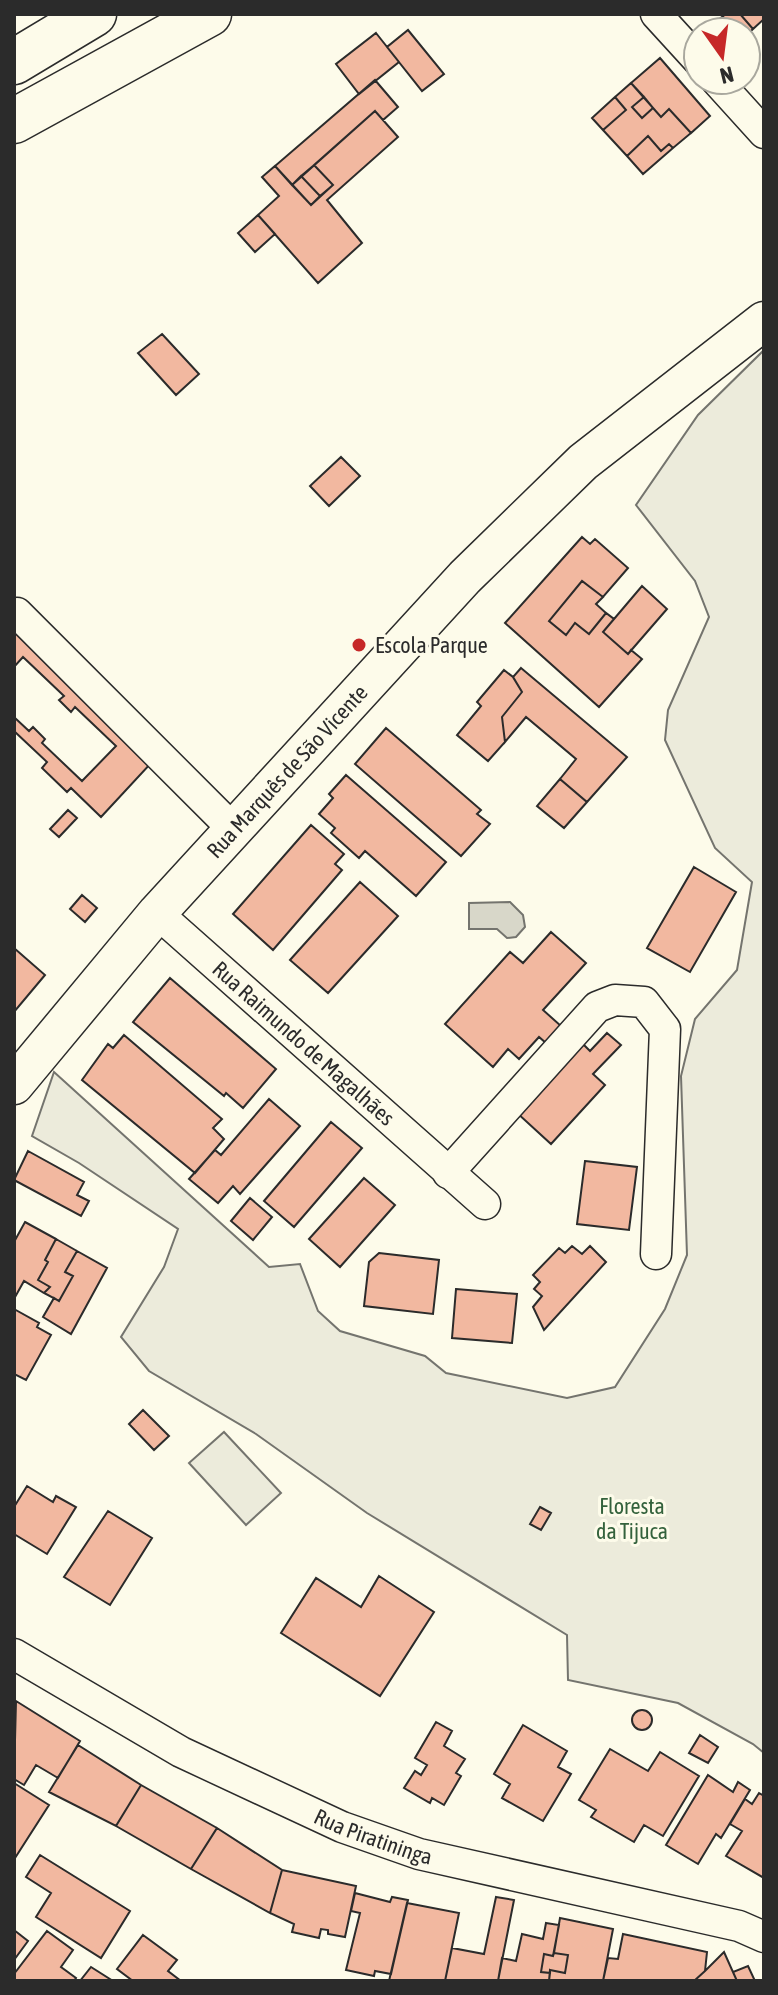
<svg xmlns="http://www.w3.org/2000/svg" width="778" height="1995" viewBox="0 0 778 1995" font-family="'Asap Condensed',sans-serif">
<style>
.green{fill:#ecebdb;stroke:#74746e;stroke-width:2}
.water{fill:#d8d7c9;stroke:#74746e;stroke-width:2}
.building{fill:#f2b8a0;stroke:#2b2b2b;stroke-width:2}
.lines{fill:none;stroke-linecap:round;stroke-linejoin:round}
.minor-casing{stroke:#2b2b2b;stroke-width:33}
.tertiary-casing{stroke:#2b2b2b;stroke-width:41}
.trunk-casing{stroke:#2b2b2b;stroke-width:47}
.minor{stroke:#fdfbea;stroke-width:30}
.tertiary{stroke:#fdfbea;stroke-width:38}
.trunk{stroke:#fdfbea;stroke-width:44}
.poi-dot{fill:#c62828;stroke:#fdfbea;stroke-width:3}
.labels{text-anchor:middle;stroke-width:6;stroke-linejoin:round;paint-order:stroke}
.poi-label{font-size:22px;fill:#2b2b2b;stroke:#fdfbea;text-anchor:start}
.street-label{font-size:22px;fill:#2b2b2b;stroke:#fdfbea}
.park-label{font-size:22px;fill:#34623c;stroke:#fdfbea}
</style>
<rect width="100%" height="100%" fill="#fdfbea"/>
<!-- green -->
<path class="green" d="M764 350V1753L753 1744 678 1703 568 1680 567 1635 367 1513 256 1434 149 1371 121 1337 164 1267 178 1229 79 1163 32 1136 54 1072 269 1267 300 1264 318 1311 340 1331 425 1356 446 1373 567 1398 615 1387 665 1309 687 1255 681 1076 695 1019 737 970 752 882 715 848 665 740 668 710 709 617 695 581 636 505 698 415Z
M224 1432 281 1493 246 1525 189 1463Z"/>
<!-- water -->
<path class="water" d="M510 902 523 915 525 927 516 937 507 938 497 929H469V903Z"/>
<!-- building -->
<path class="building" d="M726 14H740L753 29 750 32 747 29 744 32H728L718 20Z
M740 14H764V19L753 29Z
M408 30 444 74 422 91 387 47Z
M376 33 399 62 359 94 336 64Z
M660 58 710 116 691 133 669 109 661 117 631 83Z
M375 80 398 107 383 120 375 111 292 185 275 166Z
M631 83 644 97 632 107 642 118 653 108 661 117 669 109 691 133 673 148 669 144 661 151 648 136 627 156 603 130 626 110 615 97Z
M615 97 626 110 603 130 592 118Z
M644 97 653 108 642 118 632 107Z
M375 111 398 137 327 200 362 243 318 283 258 215 279 196 262 177 275 166 311 205 333 185 314 165Z
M648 136 661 151 669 144 673 148 643 174 627 156Z
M314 165 333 185 320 196 301 176Z
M301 176 320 196 311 205 292 185Z
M258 215 275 234 255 252 238 233Z
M162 334 199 374 176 395 138 353Z
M341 457 360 476 329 506 310 486Z
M582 537 590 544 595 539 628 568 603 597 582 581 549 621 566 635 575 623 589 634 606 613 614 619 603 632 628 654 631 650 642 659 599 707 505 623Z
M582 581 603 597 596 604 606 613 589 634 575 623 566 635 549 621Z
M642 586 667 609 628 654 603 632Z
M14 631 152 762 101 817 71 788 67 792 42 768 47 762 14 731V717L29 731 33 727 45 739 42 743 82 781 116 746 75 707 71 712 59 700 64 696 23 657 14 667Z
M521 668 627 757 587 802 560 779 576 759 526 717 505 742 502 717 522 692 513 677Z
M504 670 513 677 522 692 502 717 505 742 488 761 457 735 481 706 477 702Z
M386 728 481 810 477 814 490 824 461 856 355 764Z
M346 775 446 862 416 896 365 851 359 858 331 833 335 828 319 814 333 798 329 794Z
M560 779 587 802 564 828 537 806Z
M68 810 77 818 59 837 50 829Z
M311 825 344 854 335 864 342 870 273 950 233 914Z
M694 867 736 892 690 972 647 948Z
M360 882 398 916 328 993 290 960Z
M82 895 97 908 85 922 70 909Z
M551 932 586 963 543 1010 561 1026 546 1043 539 1037 519 1059 508 1049 493 1067 445 1024 510 952 523 963Z
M14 948 45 975 14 1012Z
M170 978 276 1069 243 1108 226 1093 224 1096 133 1022Z
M607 1033 621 1045 593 1074 605 1085 551 1144 516 1112 580 1041 590 1051Z
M124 1035 222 1119 213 1128 224 1139 195 1173 82 1080 108 1044 113 1048Z
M269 1099 300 1126 240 1194 233 1186 218 1203 189 1179 215 1150 221 1155Z
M331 1122 362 1148 294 1227 264 1201Z
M28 1151 84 1182 77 1195 89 1201 81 1216 14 1180Z
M585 1161 637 1167 629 1230 577 1224Z
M364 1178 395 1205 340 1267 309 1239Z
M250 1198 272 1217 253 1240 231 1221Z
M25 1222 56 1239 45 1260 48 1262 38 1280 50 1287 44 1293 24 1281 14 1299V1242Z
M56 1239 77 1251 65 1272 73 1276 59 1301 44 1293 50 1287 38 1280 48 1262 45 1260Z
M572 1246 582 1254 590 1246 606 1262 544 1330 533 1307 542 1296 534 1289 540 1282 533 1275 559 1248 565 1253Z
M77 1251 107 1268 71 1334 43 1317 54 1298 59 1301 73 1276 65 1272Z
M379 1253 439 1260 433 1314 364 1306 369 1262Z
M456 1289 517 1294 512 1343 452 1338Z
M14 1309 39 1323 37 1327 51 1335 26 1380 14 1374Z
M143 1410 169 1436 154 1450 129 1424Z
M27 1486 53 1502 56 1496 76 1507 47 1554 14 1534V1507Z
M540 1507 551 1513 541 1530 530 1524Z
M108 1511 152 1538 110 1605 64 1577Z
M379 1576 434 1612 380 1696 281 1633 316 1578 361 1607Z
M16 1701 80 1741 58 1778 36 1765 24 1785 14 1779Z
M632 1720a10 10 0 1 1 20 0a10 10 0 1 1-20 0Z
M436 1722 452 1731 444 1746 465 1759 456 1773 461 1776 444 1805 432 1798 430 1803 404 1788 415 1771 421 1775 427 1765 415 1758Z
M523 1725 567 1751 558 1767 571 1774 543 1821 502 1798 510 1784 494 1774Z
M700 1735 718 1747 708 1763 689 1753Z
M78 1745 141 1785 116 1826 49 1792Z
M610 1749 648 1771 660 1752 699 1776 663 1836 644 1825 634 1842 591 1817 596 1810 579 1800Z
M708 1775 733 1792 738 1782 750 1790 721 1838 716 1834 698 1864 666 1845Z
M14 1783 49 1805 15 1858H14Z
M141 1785 217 1828 191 1869 116 1826Z
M759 1793 764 1796V1878L726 1856 742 1831 730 1824 745 1799 752 1804Z
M217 1828 282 1870 270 1913 191 1869Z
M40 1855 130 1911 101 1958 36 1917 51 1893 26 1877Z
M282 1870 356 1886 345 1937 328 1934V1930L321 1929 319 1938 292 1932 294 1924 270 1913Z
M355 1893 390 1902 392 1897 408 1900 391 1974 375 1971 374 1976 346 1970 360 1913 351 1911Z
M496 1897 514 1900 498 1981H445L452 1948 484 1954Z
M407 1903 459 1913 445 1981H389Z
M560 1918 613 1929 603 1981H549L550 1970 565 1973 568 1955 554 1953Z
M546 1923 559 1925 553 1956 544 1954 541 1972 550 1973 549 1981H498L502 1958 516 1961 522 1934 543 1939Z
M14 1930 28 1941 14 1960Z
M47 1931 73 1950 61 1967 76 1978 74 1981H14V1974Z
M623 1934 707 1952 705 1971 694 1981H603L608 1958 618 1959Z
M143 1935 177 1960 168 1971 181 1981H133L117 1969Z
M724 1952 737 1981H694L705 1971Z
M554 1953 568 1955 565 1973 550 1970V1973L541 1972 544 1954 553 1956Z
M748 1966 755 1981H737L733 1972Z
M91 1967 113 1981H80Z"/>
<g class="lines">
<!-- minor casing -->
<g class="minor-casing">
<g id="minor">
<path d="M656 14 698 60"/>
<path d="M716 80 764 133"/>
<path d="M17 613 233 829"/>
<path id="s1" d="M157 913 485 1204"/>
<path d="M448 1173 597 1007 615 1000 644 1002 665 1029 656 1254"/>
<path id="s2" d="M14 1654 181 1752 342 1827 419 1854 739 1926 764 1937"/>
</g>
</g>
<!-- tertiary casing -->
<g class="tertiary-casing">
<g id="tertiary">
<path id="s3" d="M14 1085 157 913 465 577 583 462 764 321"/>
</g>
</g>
<!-- trunk casing -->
<g class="trunk-casing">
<path id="trunk" d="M14 62 94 14
M14 121 209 14"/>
</g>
<!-- minor -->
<use href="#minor" class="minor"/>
<!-- tertiary -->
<use href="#tertiary" class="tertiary"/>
<!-- trunk -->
<use href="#trunk" class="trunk"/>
</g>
<!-- markers -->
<circle class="poi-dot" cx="359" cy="645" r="8"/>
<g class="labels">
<!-- poi labels -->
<g class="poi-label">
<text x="375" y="653">Escola Parque</text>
</g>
<!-- street labels -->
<g class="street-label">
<text dy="8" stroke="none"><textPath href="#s3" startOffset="416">Rua Marquês de São Vicente</textPath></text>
<text dy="8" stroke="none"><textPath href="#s1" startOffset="196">Rua Raimundo de Magalhães</textPath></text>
<text dy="8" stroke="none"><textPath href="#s2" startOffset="404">Rua Piratininga</textPath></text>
</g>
<!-- park labels -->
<g class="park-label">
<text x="632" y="1514">Floresta<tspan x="632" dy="25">da Tijuca</tspan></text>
</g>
</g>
<!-- border -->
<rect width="778" height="1995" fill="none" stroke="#2b2b2b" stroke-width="32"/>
<!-- north arrow -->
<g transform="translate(722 56) rotate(166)"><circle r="38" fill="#fdfbea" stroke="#a9a89e" stroke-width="2"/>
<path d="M0-6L14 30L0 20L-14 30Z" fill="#c62828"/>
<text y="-12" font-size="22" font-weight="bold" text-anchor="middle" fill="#2b2b2b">N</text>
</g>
</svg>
